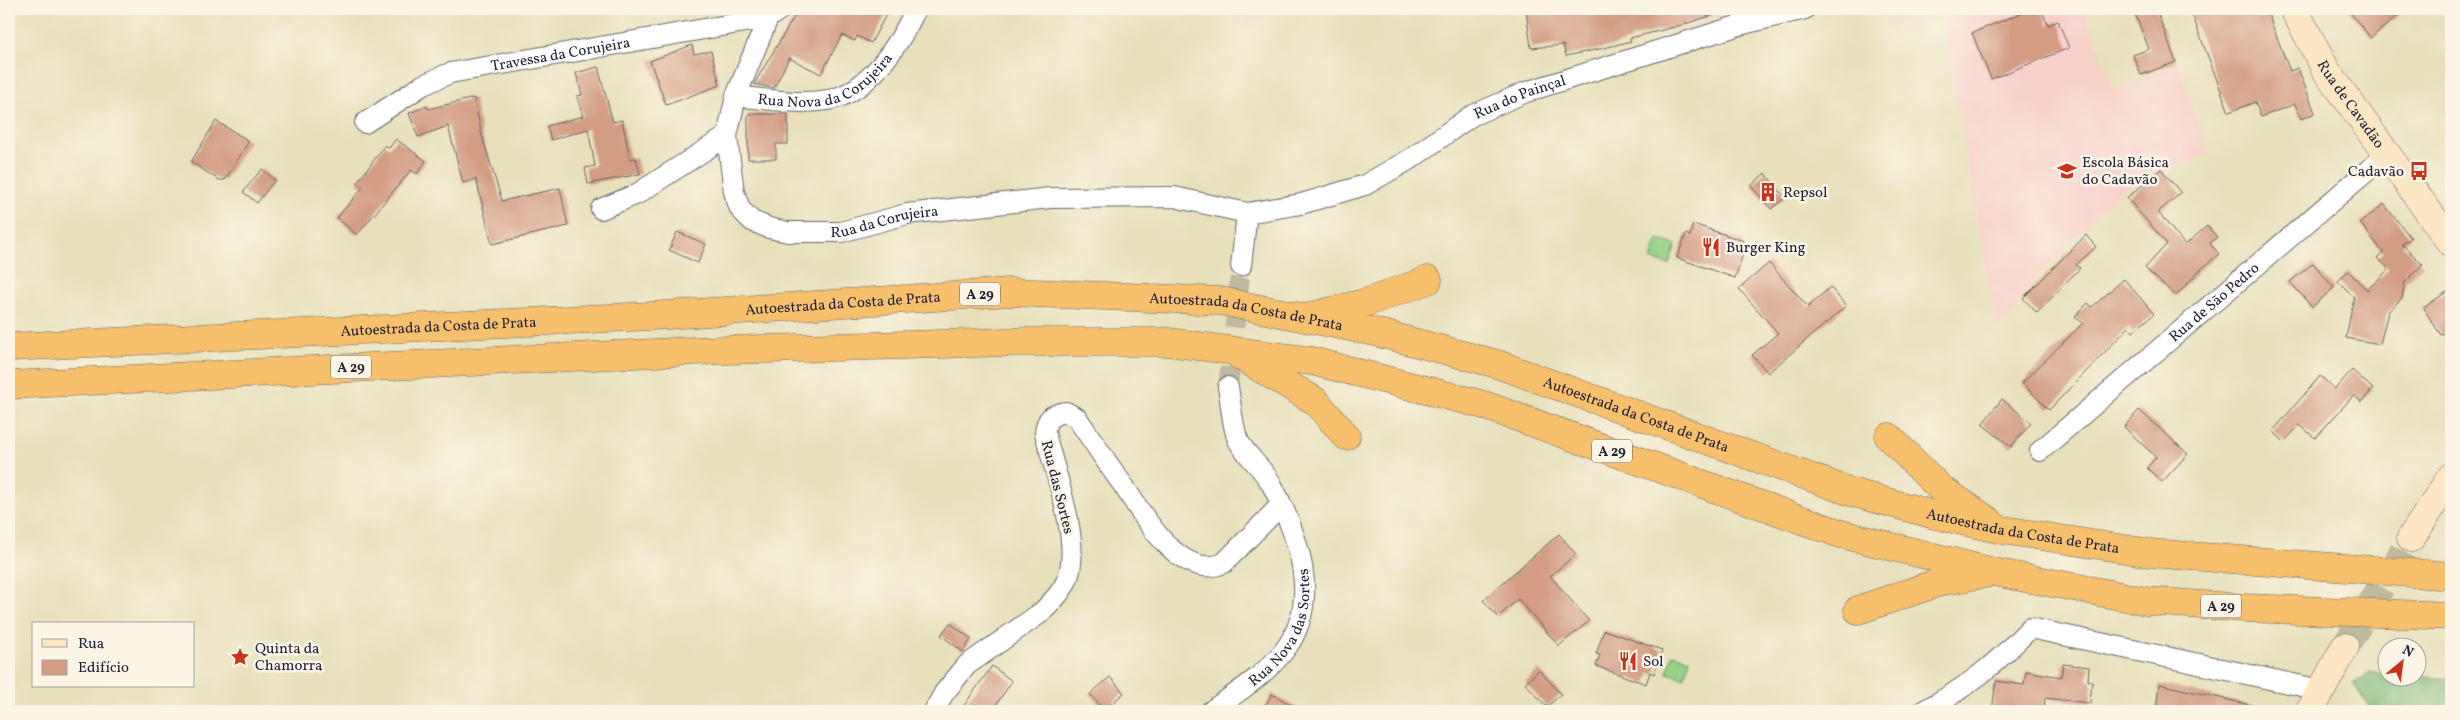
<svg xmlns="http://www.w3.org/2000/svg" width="2460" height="720" viewBox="0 0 2460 720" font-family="Vollkorn,serif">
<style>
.built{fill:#f7d0ca}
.green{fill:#97d285;stroke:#5c7a60}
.forest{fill:#79b472;stroke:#4e6b56}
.building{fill:#d39c83}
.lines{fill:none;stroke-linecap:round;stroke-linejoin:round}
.street-tunnel{stroke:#c0baa1;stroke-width:20;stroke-dasharray:20 10;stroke-linecap:butt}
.secondary-tunnel{stroke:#c0baa1;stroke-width:28;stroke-dasharray:28 14;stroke-linecap:butt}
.street-casing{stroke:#676468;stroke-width:22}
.secondary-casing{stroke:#676468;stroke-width:29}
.highway-casing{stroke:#676468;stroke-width:29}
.street{stroke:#fff;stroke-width:20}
.secondary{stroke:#fce6c4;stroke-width:28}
.highway{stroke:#f7c06c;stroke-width:28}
.labels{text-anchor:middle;stroke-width:5;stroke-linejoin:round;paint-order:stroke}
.shield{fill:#fcf5e5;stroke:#63616e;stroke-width:1}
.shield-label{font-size:14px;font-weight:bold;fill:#22223b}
.street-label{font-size:15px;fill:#22223b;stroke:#fcf5e5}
.poi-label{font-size:15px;fill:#22223b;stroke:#fcf5e5;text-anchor:start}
</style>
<rect width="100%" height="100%" fill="#fcf5e5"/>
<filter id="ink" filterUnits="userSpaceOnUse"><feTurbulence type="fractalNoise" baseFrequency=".02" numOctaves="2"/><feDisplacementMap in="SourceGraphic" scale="10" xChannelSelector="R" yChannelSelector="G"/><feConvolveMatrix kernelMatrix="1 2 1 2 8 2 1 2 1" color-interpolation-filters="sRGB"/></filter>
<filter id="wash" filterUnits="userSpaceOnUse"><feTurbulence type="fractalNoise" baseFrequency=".0096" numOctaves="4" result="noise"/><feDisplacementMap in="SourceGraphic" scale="20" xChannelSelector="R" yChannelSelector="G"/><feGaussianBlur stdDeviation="1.12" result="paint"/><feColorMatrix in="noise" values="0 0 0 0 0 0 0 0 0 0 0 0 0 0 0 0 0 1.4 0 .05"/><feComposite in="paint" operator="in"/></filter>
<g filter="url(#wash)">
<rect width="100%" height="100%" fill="#e7e0bb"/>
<!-- built -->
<path class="built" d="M1941 9H2084L2113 91 2178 64 2208 154 2124 188 2078 233 2033 282 2013 311 1996 328Z"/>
<!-- green -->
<path class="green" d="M1658 239 1676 245 1669 265 1651 259Z
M1673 654 1690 659 1684 678 1667 673Z"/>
<!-- forest -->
<path class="forest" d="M2370 672 2387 674 2388 678 2418 676 2451 679V711H2372L2353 684Z"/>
<g id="blocks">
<!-- building -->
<path class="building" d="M799 9H889L871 43 857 36 855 41 842 35 821 74 789 58 774 88 754 84Z
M1526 9H1722L1723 12 1675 27 1630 38 1631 41 1604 48 1566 56 1563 45 1531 48Z
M2031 9H2041L2048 25 2058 21 2069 48 1991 79 1972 33Z
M2133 9H2156L2176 62 2141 75 2133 55 2149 49Z
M2190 9H2266L2290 71 2298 68 2315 113 2301 119 2295 104 2261 117 2255 102 2229 112Z
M2347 9H2406L2371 38Z
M692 45 694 54 711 51 720 85 666 105 650 61Z
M598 67 613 122 622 120 630 159 636 158 640 174 588 184 585 168 595 166 588 129 551 140 547 126 583 116 577 96 582 95 576 73Z
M474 98 482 136 502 201 560 188 568 226 492 244 476 179 463 183 448 126 418 137 409 113 427 106 428 109Z
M748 114H788V144H776V159H748Z
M216 121 249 141 225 180H219L191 162Z
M396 139 426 161 417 174 411 170 357 235 337 218 363 187 357 183 385 145 389 148Z
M262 169 275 180 257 203 243 192Z
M2161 169 2181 193 2158 212 2185 245 2207 226 2217 237 2210 243 2219 254 2198 272 2176 296 2145 268 2167 244 2127 198Z
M1765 173 1785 198 1771 209 1751 186Z
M2384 204 2411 238 2402 244 2423 265 2405 282 2402 298 2388 312 2380 344 2346 338 2354 297 2338 281 2348 271 2367 290 2389 269 2377 258 2383 252 2360 223Z
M1693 224 1744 241 1740 253 1743 254 1735 278 1677 258 1686 234 1690 236Z
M677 232 706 244 698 263 669 250Z
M2086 235 2096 247 2076 265 2080 268 2037 313 2023 298Z
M1769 263 1808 307 1830 287 1846 306 1768 373 1752 355 1778 333 1739 289Z
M2313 263 2334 288 2312 307 2290 282Z
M2124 279 2154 314 2133 332 2129 327 2049 410 2022 383 2083 323 2075 316 2088 303 2092 307Z
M2451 289V329L2441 335 2423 308Z
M2352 370 2373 389 2361 402 2354 395 2315 438 2300 425 2284 442 2273 431 2320 376 2335 389Z
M2002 399 2031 423 2011 447 1982 424Z
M2139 410 2188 454 2162 482 2147 468 2156 457 2124 427Z
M1559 534 1576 554 1550 576 1589 621 1559 646 1518 599 1498 617 1483 600Z
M950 623 971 639 963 652 941 635Z
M1604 630 1662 650 1654 674 1650 672 1646 684 1596 666 1600 655 1596 654Z
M2063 664 2089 667 2088 680 2092 682 2090 703 2045 698 2044 711H1992L1996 681 2024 685 2026 671 2061 677Z
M992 666 1012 681 992 711H960Z
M1539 670 1561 694 1547 707 1525 683Z
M1110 677 1124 693 1104 710 1090 694Z
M2159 684 2255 706V711H2156Z
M1272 694 1303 711H1262Z"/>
</g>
</g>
<g filter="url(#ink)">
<use href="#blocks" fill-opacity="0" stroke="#676468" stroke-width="1"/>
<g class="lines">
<!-- street-tunnel -->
<path class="street-tunnel" d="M1228 387 1241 266"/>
<!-- secondary-tunnel -->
<path class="secondary-tunnel" d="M2345 647 2411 538"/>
<!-- street casing -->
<g class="street-casing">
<g id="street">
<path id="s1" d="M781 9 768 18 736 96 727 136 734 192 740 209 752 221 769 228 788 232H841L907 214 1050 198 1174 197 1247 213 1301 204 1365 185 1412 158 1471 116 1526 92 1743 24 1805 9"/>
<path id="s2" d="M736 96C766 99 798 105 828 100 869 93 900 43 916 9"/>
<path id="s3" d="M365 123 423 85 450 73 768 18"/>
<path d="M601 209 637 194 727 136"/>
<path d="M1241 266 1247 213"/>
<path id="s4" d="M2040 451 2387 154"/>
<path d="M934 711 944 693 967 665 1042 612C1054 600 1067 587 1070 570 1078 533 1054 470 1045 433 1046 418 1052 414 1066 412L1077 418C1092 440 1107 463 1123 485 1143 515 1180 582 1224 563L1281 505"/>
<path id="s5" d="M1211 711C1236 693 1264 676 1284 651 1323 601 1298 535 1272 485 1264 469 1246 456 1238 440 1232 425 1231 403 1228 387"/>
<path d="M1923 711C1968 687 1995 665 2030 628L2321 690"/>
</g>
</g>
<!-- secondary casing -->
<g class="secondary-casing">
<g id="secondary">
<path id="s6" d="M2294 9 2326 70 2451 243"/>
<path d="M2411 538 2451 477"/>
<path d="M2310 711 2345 647"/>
</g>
</g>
<!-- highway casing -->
<g class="highway-casing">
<g id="highway">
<path d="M1312 316 1368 302 1428 280"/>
<path id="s7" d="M9 347 651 316 1010 292 1221 301 1375 332 1497 364 1851 492 1931 514 2003 530 2150 553 2451 576"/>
<path d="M1240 356 1315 401 1346 436"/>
<path d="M9 385 694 351 1011 342H1168L1312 361 1484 405 1841 534 1994 572 2146 601 2246 608 2451 616"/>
<path d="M1889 437 1940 488 1989 521"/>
<path d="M1858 610 1943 581 1985 574"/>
</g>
</g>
<!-- street -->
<use href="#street" class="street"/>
<!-- secondary -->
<use href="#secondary" class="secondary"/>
<!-- highway -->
<use href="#highway" class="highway"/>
</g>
</g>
<!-- icons -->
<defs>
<g id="school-bare" transform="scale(1.5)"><path d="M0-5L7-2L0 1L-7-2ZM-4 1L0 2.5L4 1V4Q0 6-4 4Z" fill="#c8321e" stroke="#fcf5e5" stroke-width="2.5" paint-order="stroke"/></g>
<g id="bus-bare" transform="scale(1.5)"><path d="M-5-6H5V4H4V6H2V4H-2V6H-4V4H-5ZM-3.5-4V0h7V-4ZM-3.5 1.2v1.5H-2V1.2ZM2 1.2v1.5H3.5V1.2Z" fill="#c8321e" stroke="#fcf5e5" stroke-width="2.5" paint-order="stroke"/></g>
<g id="building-bare" transform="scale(1.5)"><path d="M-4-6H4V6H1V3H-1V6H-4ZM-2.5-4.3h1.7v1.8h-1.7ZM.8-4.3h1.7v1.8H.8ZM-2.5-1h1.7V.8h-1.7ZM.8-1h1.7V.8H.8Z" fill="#c8321e" stroke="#fcf5e5" stroke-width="2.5" paint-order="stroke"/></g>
<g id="restaurant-bare" transform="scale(1.5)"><path d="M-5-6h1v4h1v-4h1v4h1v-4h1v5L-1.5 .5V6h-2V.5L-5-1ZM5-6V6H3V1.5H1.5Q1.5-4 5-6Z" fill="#c8321e" stroke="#fcf5e5" stroke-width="2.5" paint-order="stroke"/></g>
<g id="sight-bare" transform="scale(1.5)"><path d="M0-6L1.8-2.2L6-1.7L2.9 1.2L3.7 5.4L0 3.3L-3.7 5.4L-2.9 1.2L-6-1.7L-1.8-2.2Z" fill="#c8321e" stroke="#fcf5e5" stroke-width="2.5" paint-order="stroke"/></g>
</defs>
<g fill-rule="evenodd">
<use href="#school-bare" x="2067" y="171"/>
<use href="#bus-bare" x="2419" y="171"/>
<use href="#building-bare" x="1768" y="192"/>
<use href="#restaurant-bare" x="1711" y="247"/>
<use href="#sight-bare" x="240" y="657"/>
<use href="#restaurant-bare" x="1628" y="661"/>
</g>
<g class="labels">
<!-- shield labels -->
<g class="shield">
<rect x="960" y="282.5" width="40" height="23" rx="4"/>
<rect x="331" y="355.5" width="40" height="23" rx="4"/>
<rect x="1592" y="439.5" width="40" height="23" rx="4"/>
<rect x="2201" y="594.5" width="40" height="23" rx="4"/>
</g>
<g class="shield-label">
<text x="980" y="299">A 29</text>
<text x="351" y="372">A 29</text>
<text x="1612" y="456">A 29</text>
<text x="2221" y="611">A 29</text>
</g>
<!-- street labels -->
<g class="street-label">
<text dy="5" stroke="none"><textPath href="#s3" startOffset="211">Travessa da Corujeira</textPath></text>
<text dy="5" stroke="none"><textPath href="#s2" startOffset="96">Rua Nova da Corujeira</textPath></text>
<text dy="5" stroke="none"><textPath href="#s1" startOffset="1035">Rua do Painçal</textPath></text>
<text dy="5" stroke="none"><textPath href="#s6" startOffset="111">Rua de Cavadão</textPath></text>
<text dy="5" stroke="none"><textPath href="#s1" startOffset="368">Rua da Corujeira</textPath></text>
<text dy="5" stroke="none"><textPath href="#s4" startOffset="229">Rua de São Pedro</textPath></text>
<text dy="5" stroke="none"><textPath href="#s7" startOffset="835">Autoestrada da Costa de Prata</textPath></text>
<text dy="5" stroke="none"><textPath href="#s7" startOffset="1240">Autoestrada da Costa de Prata</textPath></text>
<text dy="5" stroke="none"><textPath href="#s7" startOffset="430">Autoestrada da Costa de Prata</textPath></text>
<text dy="5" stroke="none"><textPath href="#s7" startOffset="1645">Autoestrada da Costa de Prata</textPath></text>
<text transform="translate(1058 487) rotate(76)" y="5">Rua das Sortes</text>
<text dy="5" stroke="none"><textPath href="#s7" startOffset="2050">Autoestrada da Costa de Prata</textPath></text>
<text dy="5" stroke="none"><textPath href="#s5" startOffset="115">Rua Nova das Sortes</textPath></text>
</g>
<!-- poi labels -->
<g class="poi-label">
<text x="2082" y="167">Escola Básica<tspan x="2082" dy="17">do Cadavão</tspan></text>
<text x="2404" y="176" text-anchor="end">Cadavão</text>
<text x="1783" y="197">Repsol</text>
<text x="1726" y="252">Burger King</text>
<text x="255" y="653">Quinta da<tspan x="255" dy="17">Chamorra</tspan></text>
<text x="1643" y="666">Sol</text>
</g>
</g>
<!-- margin -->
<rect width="2460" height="720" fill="none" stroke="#fcf5e5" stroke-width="30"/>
<!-- legend -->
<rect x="32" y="622" width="162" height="65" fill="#fcf5e5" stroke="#a5a1a1"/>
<rect x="42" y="639" width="25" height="8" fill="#fce6c4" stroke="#a5a1a1"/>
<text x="78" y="648" font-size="15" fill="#22223b">Rua</text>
<rect x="42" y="660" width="25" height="15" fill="#d39c83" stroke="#a5a1a1"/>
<text x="78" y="672" font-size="15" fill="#22223b">Edifício</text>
<!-- north arrow -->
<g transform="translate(2402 662) rotate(29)"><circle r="24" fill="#fcf5e5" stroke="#a5a1a1"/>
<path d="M0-4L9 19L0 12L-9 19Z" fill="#c8321e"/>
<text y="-8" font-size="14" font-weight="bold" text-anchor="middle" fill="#22223b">N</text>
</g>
</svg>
